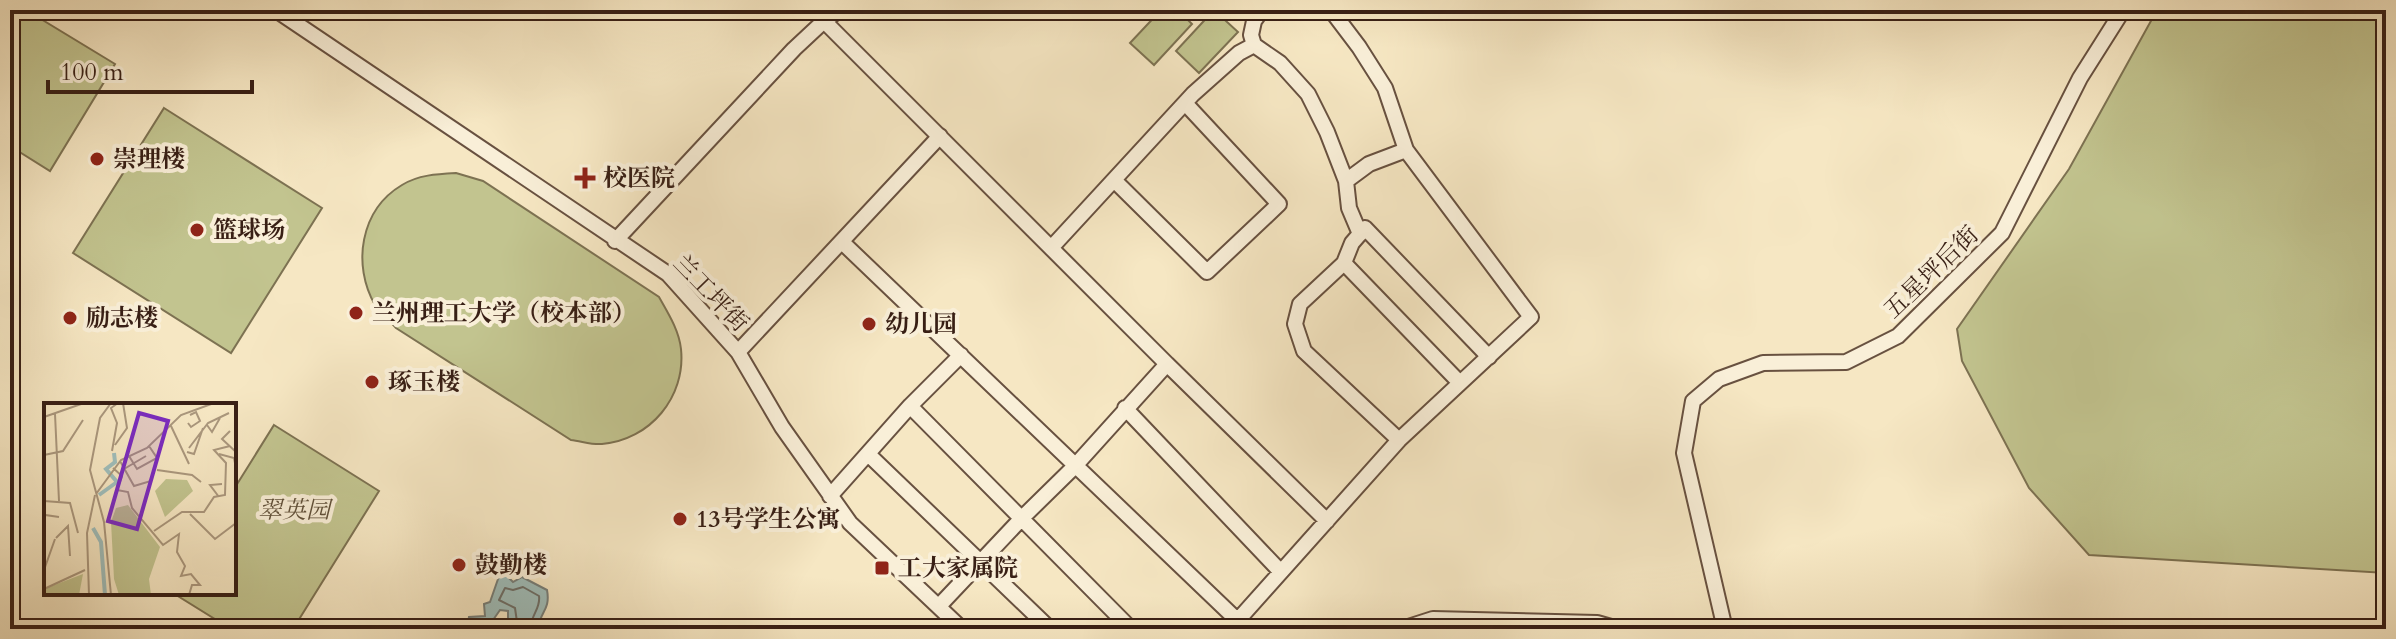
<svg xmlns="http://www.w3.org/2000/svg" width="2396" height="639" viewBox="0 0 2396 639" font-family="Cardo,'Noto Serif SC',serif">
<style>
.green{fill:#c2c48f;stroke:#7d7252;stroke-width:2}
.water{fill:#9fbebb;stroke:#767e79;stroke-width:2}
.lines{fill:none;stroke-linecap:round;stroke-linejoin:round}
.shore{stroke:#6c6e68;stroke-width:2}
.minor-casing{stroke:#685140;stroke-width:18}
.minor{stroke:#f9efd8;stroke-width:14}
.poi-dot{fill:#8f2418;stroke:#f9efd8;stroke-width:3}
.labels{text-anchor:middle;stroke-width:8;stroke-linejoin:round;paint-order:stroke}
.poi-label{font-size:24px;font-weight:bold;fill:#381f15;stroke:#f9efd8;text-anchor:start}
.street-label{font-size:24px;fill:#381f15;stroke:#f9efd8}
.park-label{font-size:24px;font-style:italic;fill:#61513a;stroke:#f9efd8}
.inset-river{fill:none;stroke:#9fbebb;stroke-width:4}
.inset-road{fill:none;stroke:#aa977d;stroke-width:2}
.view{fill:#7b2cbf;fill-opacity:0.15;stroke:#7b2cbf;stroke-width:4}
.inset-edge{fill:none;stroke:#381f15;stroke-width:4}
</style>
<rect width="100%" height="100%" fill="#f6e7c3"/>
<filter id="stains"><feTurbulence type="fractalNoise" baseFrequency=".0025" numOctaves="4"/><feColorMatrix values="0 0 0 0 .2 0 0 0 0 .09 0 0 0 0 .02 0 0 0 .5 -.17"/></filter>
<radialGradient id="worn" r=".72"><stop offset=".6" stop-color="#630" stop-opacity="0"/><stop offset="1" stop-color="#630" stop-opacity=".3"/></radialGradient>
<!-- green -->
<path class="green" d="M10 10H26L115 64 50 171 10 146Z
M1161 10H1178L1192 24 1154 65 1130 43Z
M1214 10 1238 32 1199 73 1176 51Z
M2157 10H2386V573L2089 555 2029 488 1962 361 1957 329 2069 169Z
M164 108 322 208 231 353 73 253Z
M456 173 483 181 659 297C668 313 679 330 681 349 686 397 650 440 602 444 592 445 581 441 571 440L396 328C389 320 380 313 375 305 352 265 360 210 402 185 418 175 437 174 456 173Z
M274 425 379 491 293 629H231L173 593H234V489Z"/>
<!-- water -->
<path class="water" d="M504 562 513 570 509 573V578L513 582 522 577 547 590C551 612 538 612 539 629H518L514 625 512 628 508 623V611L500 610 493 620 497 629H488L485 624 475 629H467L469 617 485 616 484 604 490 602Z"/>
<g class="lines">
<!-- shore -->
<path class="shore" d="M518 629 515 608 499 600 505 588 513 590 523 587 539 596C541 609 530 615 531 629"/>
<!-- minor casing -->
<g class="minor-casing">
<path id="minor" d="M276 10 668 274 738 352 782 427 850 523 962 629
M1262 10 1254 21 1251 35 1254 45 1280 63 1308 94 1327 132 1346 181
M824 21 839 10
M1114 180 1207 272 1279 204 1185 103
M1360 234 1349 208 1346 181 1369 164 1406 150
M615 241 794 49 824 21 1167 364 1074 467 1022 518 939 606
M842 242 1238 621
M1051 248 1193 94 1239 53 1254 45
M1344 263 1352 243 1365 228 1489 357
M738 352 940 136
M1167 364 1327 521
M910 406 1131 629
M1125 408 1280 571
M1399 440 1304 351 1295 324 1300 304 1344 263 1460 383
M868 454 1050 629
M830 496 910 406 961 355
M1230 629 1399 440 1531 317 1406 150 1385 88 1359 47 1331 10
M1402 629 1433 619 1597 623 1618 629
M1725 629 1684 453 1693 401 1719 379 1763 363 1846 362 1898 336 2002 233 2080 78 2123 10"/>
</g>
<!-- minor -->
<use href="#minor" class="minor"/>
</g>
<!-- markers -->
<g class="poi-dot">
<circle cx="97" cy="159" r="8"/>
<path d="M581 166h8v8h8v8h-8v8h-8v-8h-8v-8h8z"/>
<circle cx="197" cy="230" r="8"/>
<circle cx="356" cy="313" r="8"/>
<circle cx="70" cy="318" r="8"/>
<circle cx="869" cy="324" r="8"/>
<circle cx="372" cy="382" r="8"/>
<circle cx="680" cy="519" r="8"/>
<circle cx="459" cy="565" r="8"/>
<rect x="874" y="560" width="16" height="16" rx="4"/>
</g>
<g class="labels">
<!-- poi labels -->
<g class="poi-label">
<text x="113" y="167">崇理楼</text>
<text x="603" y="186">校医院</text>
<text x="213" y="238">篮球场</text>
<text x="372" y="321">兰州理工大学（校本部）</text>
<text x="86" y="326">励志楼</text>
<text x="885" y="332">幼儿园</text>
<text x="388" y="390">琢玉楼</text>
<text x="696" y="527">13号学生公寓</text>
<text x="475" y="573">鼓勤楼</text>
<text x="898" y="576">工大家属院</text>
</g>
<!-- street labels -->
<g class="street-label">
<text transform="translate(1931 272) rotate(-44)" y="8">五星坪后街</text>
<text transform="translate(711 293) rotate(46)" y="8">兰工坪街</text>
</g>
<!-- park labels -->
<g class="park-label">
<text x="294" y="518">翠英园</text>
</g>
</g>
<!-- overview -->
<g transform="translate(44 403)">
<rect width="192" height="192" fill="#f6e7c3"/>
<path d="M122 76 143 77 149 88 121 114 111 88ZM84 102 116 144 105 176 107 192H75L70 176 67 119 72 105ZM39 171 35 192H0V186Z" fill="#c2c48f"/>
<path class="inset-river" d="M55 92 73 79 62 66 71 59 70 50M49 125 57 139 61 192"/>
<path class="inset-road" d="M11 11 15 98M0 14 40 0M144 20 147 24 156 18 152 9 146 12M163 22 168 29 176 15M127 23 145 61M186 28 178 36 192 49M71 42 83 25 79 0M145 45 164 20 185 10M68 48 73 20 67 5 74 0M143 49 150 51 159 25M175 51 190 55 192 65M0 52 19 48 39 17M85 53 93 66 113 55 105 43M76 58 90 83 107 78 113 55M69 65 78 73 73 87 84 89 88 105 119 142 135 131 133 149 141 163 137 173 147 171 156 182H148L145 192M80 66 102 53M113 67 148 72 157 79M52 91 77 57 103 45 137 12 170 0M175 94 166 82 178 81M0 98 26 100 34 130M146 111 171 136 192 120M1 126V112L15 114M110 128 138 109H160L170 94 181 92 182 60 170 47 186 43M12 135 24 123 26 153M0 167 11 136M0 186 41 167M45 192 43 130 51 92M67 192 60 119 46 67 56 15 67 0"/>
<path class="view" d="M95 10 124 18 93 126 64 118Z"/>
<rect width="192" height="192" class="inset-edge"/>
</g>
<!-- margin -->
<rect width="2396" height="639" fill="none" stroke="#f6e7c3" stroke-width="40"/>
<rect x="12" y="12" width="2372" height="615" fill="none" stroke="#381f15" stroke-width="4"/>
<rect x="20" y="20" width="2356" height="599" fill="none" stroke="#381f15" stroke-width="2"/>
<!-- scale -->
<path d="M48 80v12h204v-12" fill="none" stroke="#381f15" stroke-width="4"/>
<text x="60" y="80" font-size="24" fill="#381f15" stroke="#f9efd8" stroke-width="6" paint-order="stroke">100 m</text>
<rect width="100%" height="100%" filter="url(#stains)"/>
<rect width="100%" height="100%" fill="url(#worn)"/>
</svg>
